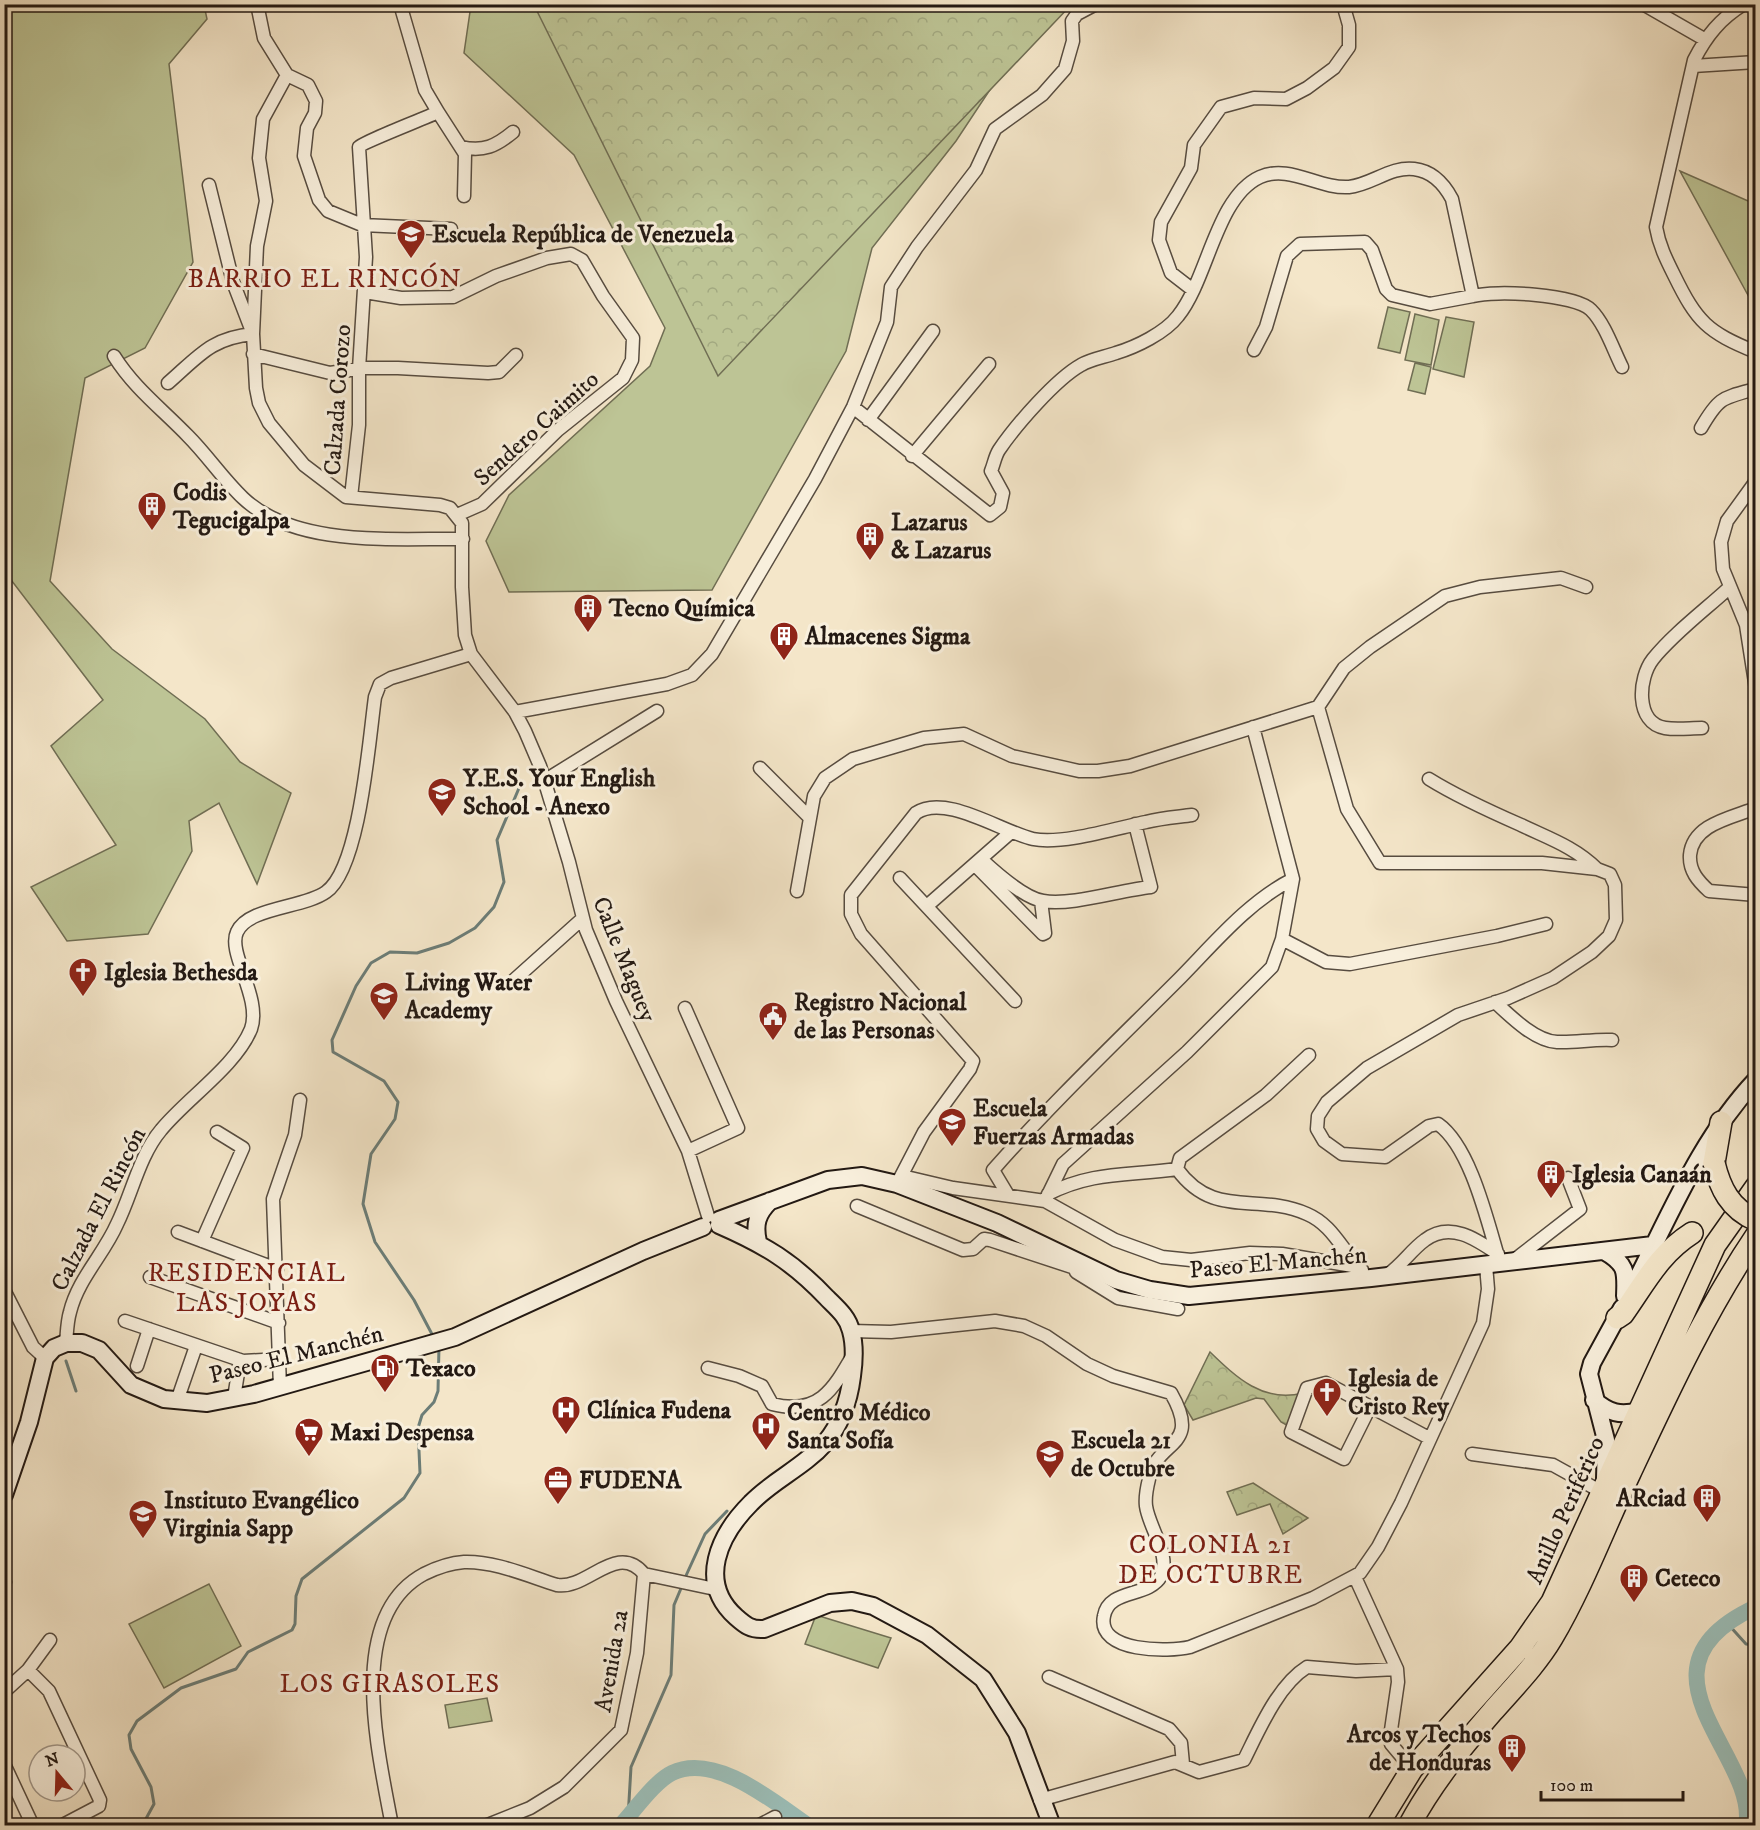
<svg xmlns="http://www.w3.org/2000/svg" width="1760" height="1830" viewBox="0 0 1760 1830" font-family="'IM FELL DW Pica',serif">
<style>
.green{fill:#bdc495;stroke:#706e54;stroke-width:1.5}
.forest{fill:url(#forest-crowns);stroke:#706e54;stroke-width:1.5}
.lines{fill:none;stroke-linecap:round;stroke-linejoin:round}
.stream{stroke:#6c7d77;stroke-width:3}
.river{stroke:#9cbfb9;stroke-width:16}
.street-casing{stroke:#574c40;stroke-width:15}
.secondary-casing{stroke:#231913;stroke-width:20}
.highway-casing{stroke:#231913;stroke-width:24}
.street{stroke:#f8efdc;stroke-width:12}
.secondary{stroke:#f8efdc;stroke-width:16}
.highway{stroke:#f4e6c9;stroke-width:21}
.highway-bridge-casing{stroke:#231913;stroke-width:24;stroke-linecap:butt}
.highway-bridge{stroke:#f4e6c9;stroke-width:21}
.labels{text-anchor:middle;stroke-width:6;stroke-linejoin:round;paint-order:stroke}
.poi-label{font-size:24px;font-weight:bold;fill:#231913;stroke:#f8efdc;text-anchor:start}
.street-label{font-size:24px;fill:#231913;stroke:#f8efdc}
.neighbourhood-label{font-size:26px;letter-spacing:1.5px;fill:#7a1f14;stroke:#f8efdc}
</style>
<defs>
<pattern id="forest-crowns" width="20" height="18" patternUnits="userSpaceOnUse" patternTransform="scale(1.5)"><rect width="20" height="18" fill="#bdc495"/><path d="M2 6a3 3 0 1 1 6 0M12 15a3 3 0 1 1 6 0" fill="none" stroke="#a2a880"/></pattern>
</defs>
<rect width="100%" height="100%" fill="#f4e6c9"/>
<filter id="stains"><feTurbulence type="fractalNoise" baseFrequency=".00333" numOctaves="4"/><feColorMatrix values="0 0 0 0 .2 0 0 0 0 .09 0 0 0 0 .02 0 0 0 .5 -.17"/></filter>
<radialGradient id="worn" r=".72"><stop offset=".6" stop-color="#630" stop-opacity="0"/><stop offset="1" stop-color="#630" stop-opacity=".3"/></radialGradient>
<!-- green -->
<path class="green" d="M5 5H204L207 19 169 64 193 262 145 348 85 378 50 581 112 649 205 719 240 762 291 793 257 884 219 803 189 821 192 851 148 934 67 941 31 887 116 845 51 746 103 700 5 572Z
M471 5H1046L956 141 872 248 846 351 712 590 509 592 486 541 509 495 650 366 665 328 574 155 464 53Z
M1680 171 1755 204V308Z
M1388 307 1410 312 1400 353 1378 348Z
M1415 314 1439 320 1431 365 1405 360Z
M1446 317 1474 322 1464 377 1433 369Z
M1415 363 1431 367 1425 394 1408 390Z
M209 1584 241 1646 164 1688 129 1624Z
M816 1615 891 1638 878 1668 805 1644Z
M487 1698 492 1721 449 1728 445 1705Z"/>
<!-- forest -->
<path class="forest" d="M534 5H1071L718 376Z
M1210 1352C1237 1378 1263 1403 1303 1393L1290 1427 1281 1422 1264 1399 1256 1398 1193 1420 1184 1405Z
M1253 1483 1308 1518 1283 1534 1270 1504 1237 1515 1227 1492Z"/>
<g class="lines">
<!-- stream -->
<path class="stream" d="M434 1338 414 1300 375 1242 363 1204 371 1154 395 1119 398 1102 384 1081 333 1052 332 1040 356 986 371 963 390 952 417 953 449 943 475 928 494 907 504 882 497 840 522 781
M66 1361 76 1391
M684 1580 705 1534 727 1511
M1727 1623 1746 1644 1756 1645
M628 1818 631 1767 671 1675 674 1605 682 1586
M142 1826 154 1804 151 1787 131 1749 129 1735 137 1721 181 1688 236 1669 248 1652 292 1630 295 1624 296 1596 302 1579 404 1498 420 1473 418 1428 422 1415 434 1402 438 1391 439 1346"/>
<!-- river -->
<path class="river" d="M620 1826C634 1811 655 1781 672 1773 716 1752 775 1803 809 1826
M1746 1826C1760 1757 1621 1669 1756 1607"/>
<!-- street casing -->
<g class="street-casing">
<path id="street" d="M257 4 264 38 287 75
M1643 4 1704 39
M1744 4C1720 19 1707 35 1694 60L1656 227C1659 245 1666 259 1674 275 1697 322 1707 332 1756 352
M1693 66 1756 62
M287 75 263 119 259 158 266 201 257 246 253 334 256 388 259 403 269 423 304 465 346 497 440 505 450 508 462 523V587L465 635 471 654 515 712 525 731 540 766 569 862 586 930 616 1001 688 1151 708 1216
M287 75 308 85 316 101 315 113 307 128 304 156 319 200 328 211 362 225 451 229
M438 112 465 154 464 196
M461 147C484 152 496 146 513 132
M1193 290 1171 273 1159 240 1161 222 1191 168 1194 145 1221 107 1254 98 1286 99 1307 88 1334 68 1349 47V25L1343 4
M365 292 401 298 453 297 496 276 547 258 571 254 582 260 603 296 633 338 632 360 623 378 558 430 482 504 457 515
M1473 296C1495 290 1575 294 1591 310 1605 324 1613 349 1622 367
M253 354 330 373 363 368H398L488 373 499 372 516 355
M114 356C134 388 162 409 188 436 207 455 223 479 243 498 296 548 395 538 463 539
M168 383C199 356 211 338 253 334L233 282 209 185
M853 407 990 515 1000 507 1003 493 991 471C994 464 995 456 999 450 1016 425 1056 379 1081 365 1091 359 1105 357 1116 353 1136 347 1165 333 1178 316 1208 279 1216 197 1260 177 1289 164 1319 189 1349 187 1371 185 1391 166 1414 169 1432 171 1444 184 1452 199L1473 296 1430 304 1392 295 1386 289 1372 250 1365 242 1300 244 1287 256 1266 327 1254 350
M868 420 933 331
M1701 428C1719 397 1722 398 1756 389
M912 456 989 364
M1756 481 1727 521 1721 542 1723 569 1746 625 1756 689
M351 497 359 425V369L366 257 359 147C363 142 426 118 438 112L425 90 400 4
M1318 707 1347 809 1380 863H1542L1597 869 1610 874 1615 885 1616 920 1609 936 1592 952 1553 978 1508 998 1458 1015 1367 1068 1327 1102 1318 1116 1317 1129 1324 1141 1342 1154 1385 1157 1429 1126 1438 1124C1471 1147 1488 1224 1500 1263
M515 712 667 684 692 675 712 654 815 479 853 407 887 322 891 287 917 247 976 170 995 129 1042 95 1065 69 1073 41 1072 21 1077 14 1096 4
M1702 728C1690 728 1677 730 1665 728 1635 723 1638 678 1653 659 1674 633 1705 610 1730 587
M760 768 810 818
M1429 779C1458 797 1489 811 1521 825 1548 838 1575 847 1597 869
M544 781 657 711
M1756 808C1731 818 1693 824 1690 855 1689 871 1698 881 1709 891L1756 895
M981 859C995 872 1024 898 1043 901 1072 906 1120 890 1151 887L1135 824
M976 866 1043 934 1045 933 1041 901
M900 878 1015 1001
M797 891 814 796 825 778 853 759 924 738 964 734 1012 756 1079 771H1098L1130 766 1318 707 1344 668 1370 647 1445 596 1480 587 1561 578 1586 587
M928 905 1010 833
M1282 939 1326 962 1350 964 1497 936 1546 924
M514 980 582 919
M1495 1002C1510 1016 1535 1041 1557 1042 1575 1043 1592 1039 1612 1040
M685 1008 738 1128 688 1151
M1177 1169 1180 1158 1266 1095 1309 1055
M902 1176 953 1188 1045 1201 1115 1240 1162 1257 1191 1260 1250 1253 1282 1254 1358 1267
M897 1184 924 1132 970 1069 973 1061 861 934 851 914V895L916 813C945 793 1002 832 1033 839 1062 845 1117 828 1146 822 1161 818 1177 817 1192 815
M1048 1194C1093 1171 1128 1176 1177 1169 1214 1220 1257 1192 1307 1214 1333 1225 1342 1251 1362 1270
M1008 1195 993 1170C1051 1104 1114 1044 1176 982 1211 947 1247 902 1293 879
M1045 1201 1063 1164 1187 1052 1272 967 1282 939 1293 879 1253 727
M857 1206 963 1250 973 1249 984 1239 990 1240 1087 1272
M178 1232 277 1269
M202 1241 243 1148 217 1132
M1513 1261 1580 1209 1568 1178
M1076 1272 1118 1298 1178 1309
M1387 1275C1402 1265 1411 1250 1425 1240 1450 1221 1476 1239 1498 1254
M150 1277 279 1323
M4 1290 33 1347 45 1358
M125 1321 243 1361 280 1359
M851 1331 891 1332 995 1321 1024 1326 1046 1336 1087 1364 1113 1376 1171 1393C1203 1449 1156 1439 1149 1479 1147 1487 1145 1498 1146 1506 1149 1528 1171 1555 1161 1576 1149 1598 1109 1588 1104 1616 1096 1653 1170 1652 1190 1647L1313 1598 1360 1573 1378 1547 1401 1503 1483 1323 1488 1289 1486 1265
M66 1343C67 1333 67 1322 70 1312 78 1279 104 1254 117 1224 132 1194 139 1156 161 1130 186 1099 236 1066 251 1029 262 998 227 953 237 932 248 907 304 908 326 892 360 868 369 740 375 697L380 684 391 678 471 654
M137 1366 149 1329
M708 1368 739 1376 762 1386 772 1404C818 1416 833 1390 853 1355
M280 1387 273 1199 295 1135 300 1100
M234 1398 240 1360
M177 1401 196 1346
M1370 1407 1344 1459 1291 1432 1307 1388 1326 1383 1429 1438
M1472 1454 1553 1465 1600 1491
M1355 1577 1397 1669 1398 1682 1390 1737 1391 1744 1412 1769
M4 1583 5 1582
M28 1670 49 1691 100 1800 99 1806 61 1826
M1049 1677 1169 1729 1181 1743 1183 1764
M5 1691 28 1670 50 1640
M4 1764 33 1826
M1040 1800 1175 1762 1199 1772 1244 1760C1259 1730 1278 1685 1307 1667L1356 1671 1397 1669
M392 1826C379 1754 344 1617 424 1574 436 1568 450 1563 464 1562 495 1561 528 1576 557 1585 587 1590 617 1541 644 1574L715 1589
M485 1826 530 1808 564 1787 621 1730 637 1653 644 1574
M758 1826 775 1817"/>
</g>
<!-- secondary casing -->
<g class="secondary-casing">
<path id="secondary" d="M719 1220 828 1180 862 1176 897 1184 997 1223 1116 1280 1150 1290 1189 1296 1371 1278 1653 1245
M719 1225C765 1245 793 1262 827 1298 837 1308 848 1317 851 1331 855 1345 854 1362 852 1376 849 1400 841 1424 825 1443 804 1467 773 1480 751 1503 719 1535 697 1582 736 1617 745 1625 751 1630 764 1629L830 1603 852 1601 873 1606 927 1635 983 1679 1017 1733 1052 1826
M758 1242C754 1224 757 1214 770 1201
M1604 1251C1627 1264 1626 1272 1625 1296
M1634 1285C1670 1215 1701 1138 1756 1080
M1594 1400C1609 1413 1620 1416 1639 1411
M1605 1479 1606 1440 1589 1374 1592 1363 1622 1308
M4 1495 29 1422 45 1358 54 1348 66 1343H82L99 1350 131 1385 164 1399 207 1403 254 1394 455 1337 643 1251 703 1227"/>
</g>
<!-- highway casing -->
<g class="highway-casing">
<path id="highway" d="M1714 1163 1721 1122
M1617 1318 1623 1314C1645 1283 1659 1254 1692 1233
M1377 1826 1412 1769 1520 1648 1552 1602 1715 1245 1756 1187
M1409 1826C1432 1783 1461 1748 1492 1712 1513 1688 1536 1665 1552 1638 1583 1585 1604 1528 1630 1473 1668 1392 1706 1310 1756 1236"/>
</g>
<!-- street -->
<use href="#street" class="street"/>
<!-- secondary -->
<use href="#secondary" class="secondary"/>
<!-- highway -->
<use href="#highway" class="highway"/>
<!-- highway-bridge casing -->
<g class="highway-bridge-casing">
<path id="highway-bridge" d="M1714 1163C1720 1188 1730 1209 1756 1220"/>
</g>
<!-- highway-bridge -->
<use href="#highway-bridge" class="highway-bridge"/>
</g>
<!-- icons -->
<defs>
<g id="school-pin" transform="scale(1.5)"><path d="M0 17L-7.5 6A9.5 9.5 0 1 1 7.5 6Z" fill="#8f2418" stroke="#f8efdc"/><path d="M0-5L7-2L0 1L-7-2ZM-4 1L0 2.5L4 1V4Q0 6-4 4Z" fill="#fff"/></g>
<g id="building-pin" transform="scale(1.5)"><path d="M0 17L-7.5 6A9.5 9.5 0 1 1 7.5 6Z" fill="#8f2418" stroke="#f8efdc"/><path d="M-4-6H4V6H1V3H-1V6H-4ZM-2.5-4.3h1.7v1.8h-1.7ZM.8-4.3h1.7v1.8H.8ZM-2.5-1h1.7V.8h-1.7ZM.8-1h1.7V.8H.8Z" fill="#fff"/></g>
<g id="church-pin" transform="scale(1.5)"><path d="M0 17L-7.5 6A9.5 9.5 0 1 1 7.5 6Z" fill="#8f2418" stroke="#f8efdc"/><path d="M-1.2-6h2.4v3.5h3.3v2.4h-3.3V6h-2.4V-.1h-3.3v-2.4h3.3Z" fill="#fff"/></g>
<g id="civic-pin" transform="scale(1.5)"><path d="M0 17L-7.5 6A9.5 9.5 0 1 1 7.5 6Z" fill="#8f2418" stroke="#f8efdc"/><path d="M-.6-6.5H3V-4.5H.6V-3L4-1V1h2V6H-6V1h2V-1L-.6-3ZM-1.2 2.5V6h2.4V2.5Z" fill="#fff"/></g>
<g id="fuel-pin" transform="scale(1.5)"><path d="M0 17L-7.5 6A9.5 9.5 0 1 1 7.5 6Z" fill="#8f2418" stroke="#f8efdc"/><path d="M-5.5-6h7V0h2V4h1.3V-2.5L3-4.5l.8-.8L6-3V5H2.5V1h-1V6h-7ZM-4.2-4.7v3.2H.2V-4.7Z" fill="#fff"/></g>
<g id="hospital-pin" transform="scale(1.5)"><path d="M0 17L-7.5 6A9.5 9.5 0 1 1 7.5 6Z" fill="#8f2418" stroke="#f8efdc"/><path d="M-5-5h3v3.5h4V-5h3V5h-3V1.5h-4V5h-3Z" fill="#fff"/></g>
<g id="supermarket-pin" transform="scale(1.5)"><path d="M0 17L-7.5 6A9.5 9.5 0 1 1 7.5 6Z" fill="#8f2418" stroke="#f8efdc"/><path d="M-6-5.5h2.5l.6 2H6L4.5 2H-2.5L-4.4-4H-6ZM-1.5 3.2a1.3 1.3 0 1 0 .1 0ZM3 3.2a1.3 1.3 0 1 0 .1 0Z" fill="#fff"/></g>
<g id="office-pin" transform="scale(1.5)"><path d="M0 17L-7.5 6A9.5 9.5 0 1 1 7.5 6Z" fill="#8f2418" stroke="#f8efdc"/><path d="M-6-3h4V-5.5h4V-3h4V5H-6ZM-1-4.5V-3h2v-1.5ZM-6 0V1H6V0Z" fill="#fff"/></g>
</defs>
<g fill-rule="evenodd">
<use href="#school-pin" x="411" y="234"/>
<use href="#building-pin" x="152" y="506"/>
<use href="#building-pin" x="870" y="536"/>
<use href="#building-pin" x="588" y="608"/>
<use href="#building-pin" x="784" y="636"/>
<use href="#school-pin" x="442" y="792"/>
<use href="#church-pin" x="83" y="972"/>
<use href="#school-pin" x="384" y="996"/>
<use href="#civic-pin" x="773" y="1016"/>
<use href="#school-pin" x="952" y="1122"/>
<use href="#building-pin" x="1551" y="1174"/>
<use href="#fuel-pin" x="385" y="1368"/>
<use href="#church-pin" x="1327" y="1392"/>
<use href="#hospital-pin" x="566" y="1410"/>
<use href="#hospital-pin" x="766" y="1426"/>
<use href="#supermarket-pin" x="309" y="1432"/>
<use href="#school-pin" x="1050" y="1454"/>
<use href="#office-pin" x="558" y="1480"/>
<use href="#building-pin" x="1707" y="1498"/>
<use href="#school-pin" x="143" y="1514"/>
<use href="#building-pin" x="1634" y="1578"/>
<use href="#building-pin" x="1512" y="1748"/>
</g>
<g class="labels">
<!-- poi labels -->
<g class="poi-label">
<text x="432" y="242">Escuela República de Venezuela</text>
<text x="173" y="500">Codis<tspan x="173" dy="28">Tegucigalpa</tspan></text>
<text x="891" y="530">Lazarus<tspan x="891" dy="28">&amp; Lazarus</tspan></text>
<text x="609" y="616">Tecno Química</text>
<text x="805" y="644">Almacenes Sigma</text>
<text x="463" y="786">Y.E.S. Your English<tspan x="463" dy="28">School - Anexo</tspan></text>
<text x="104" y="980">Iglesia Bethesda</text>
<text x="405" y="990">Living Water<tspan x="405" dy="28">Academy</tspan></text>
<text x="794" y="1010">Registro Nacional<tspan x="794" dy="28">de las Personas</tspan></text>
<text x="973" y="1116">Escuela<tspan x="973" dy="28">Fuerzas Armadas</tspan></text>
<text x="1572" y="1182">Iglesia Canaán</text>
<text x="406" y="1376">Texaco</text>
<text x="1348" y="1386">Iglesia de<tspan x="1348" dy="28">Cristo Rey</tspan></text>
<text x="587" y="1418">Clínica Fudena</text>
<text x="787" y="1420">Centro Médico<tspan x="787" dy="28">Santa Sofía</tspan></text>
<text x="330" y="1440">Maxi Despensa</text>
<text x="1071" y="1448">Escuela 21<tspan x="1071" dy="28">de Octubre</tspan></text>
<text x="579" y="1488">FUDENA</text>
<text x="1686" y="1506" text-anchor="end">ARciad</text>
<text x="164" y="1508">Instituto Evangélico<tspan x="164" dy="28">Virginia Sapp</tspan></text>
<text x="1655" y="1586">Ceteco</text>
<text x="1491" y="1742" text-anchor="end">Arcos y Techos<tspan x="1491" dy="28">de Honduras</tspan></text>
</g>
<!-- street labels -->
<g class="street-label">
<text transform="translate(337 400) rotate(-86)" y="8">Calzada Corozo</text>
<text transform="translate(536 428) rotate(-42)" y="8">Sendero Caimito</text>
<text transform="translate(625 959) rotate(68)" y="8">Calle Maguey</text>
<text transform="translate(98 1209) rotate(-63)" y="8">Calzada El Rincón</text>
<text transform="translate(1278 1262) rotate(-5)" y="8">Paseo El Manchén</text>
<text transform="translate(296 1354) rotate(-14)" y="8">Paseo El Manchén</text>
<text transform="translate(1565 1510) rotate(-66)" y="8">Anillo Periférico</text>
<text transform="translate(611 1661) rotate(-80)" y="8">Avenida 2a</text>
</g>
<!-- neighbourhood labels -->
<g class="neighbourhood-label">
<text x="325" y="287">BARRIO EL RINCÓN</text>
<text x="247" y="1281">RESIDENCIAL<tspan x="247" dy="30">LAS JOYAS</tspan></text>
<text x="1211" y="1553">COLONIA 21<tspan x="1211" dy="30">DE OCTUBRE</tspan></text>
<text x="390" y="1692">LOS GIRASOLES</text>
</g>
</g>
<!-- margin -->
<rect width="1760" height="1830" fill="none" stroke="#f4e6c9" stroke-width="24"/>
<rect x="6" y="6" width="1748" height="1818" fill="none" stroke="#231913" stroke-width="3"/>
<rect x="12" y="12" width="1736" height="1806" fill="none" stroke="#231913" stroke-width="1.5"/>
<!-- north arrow -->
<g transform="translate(57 1773) rotate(341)"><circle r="28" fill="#f8efdc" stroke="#a3998c" stroke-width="1.5"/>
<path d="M0-4.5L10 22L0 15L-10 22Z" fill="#8f2418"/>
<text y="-9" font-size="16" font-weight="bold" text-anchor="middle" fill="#231913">N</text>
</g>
<!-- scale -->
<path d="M1541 1791v9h142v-9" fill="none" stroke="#231913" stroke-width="3"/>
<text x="1550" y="1791" font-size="18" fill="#231913" stroke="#f8efdc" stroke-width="4.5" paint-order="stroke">100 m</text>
<rect width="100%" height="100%" filter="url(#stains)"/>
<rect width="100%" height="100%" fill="url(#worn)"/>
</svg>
